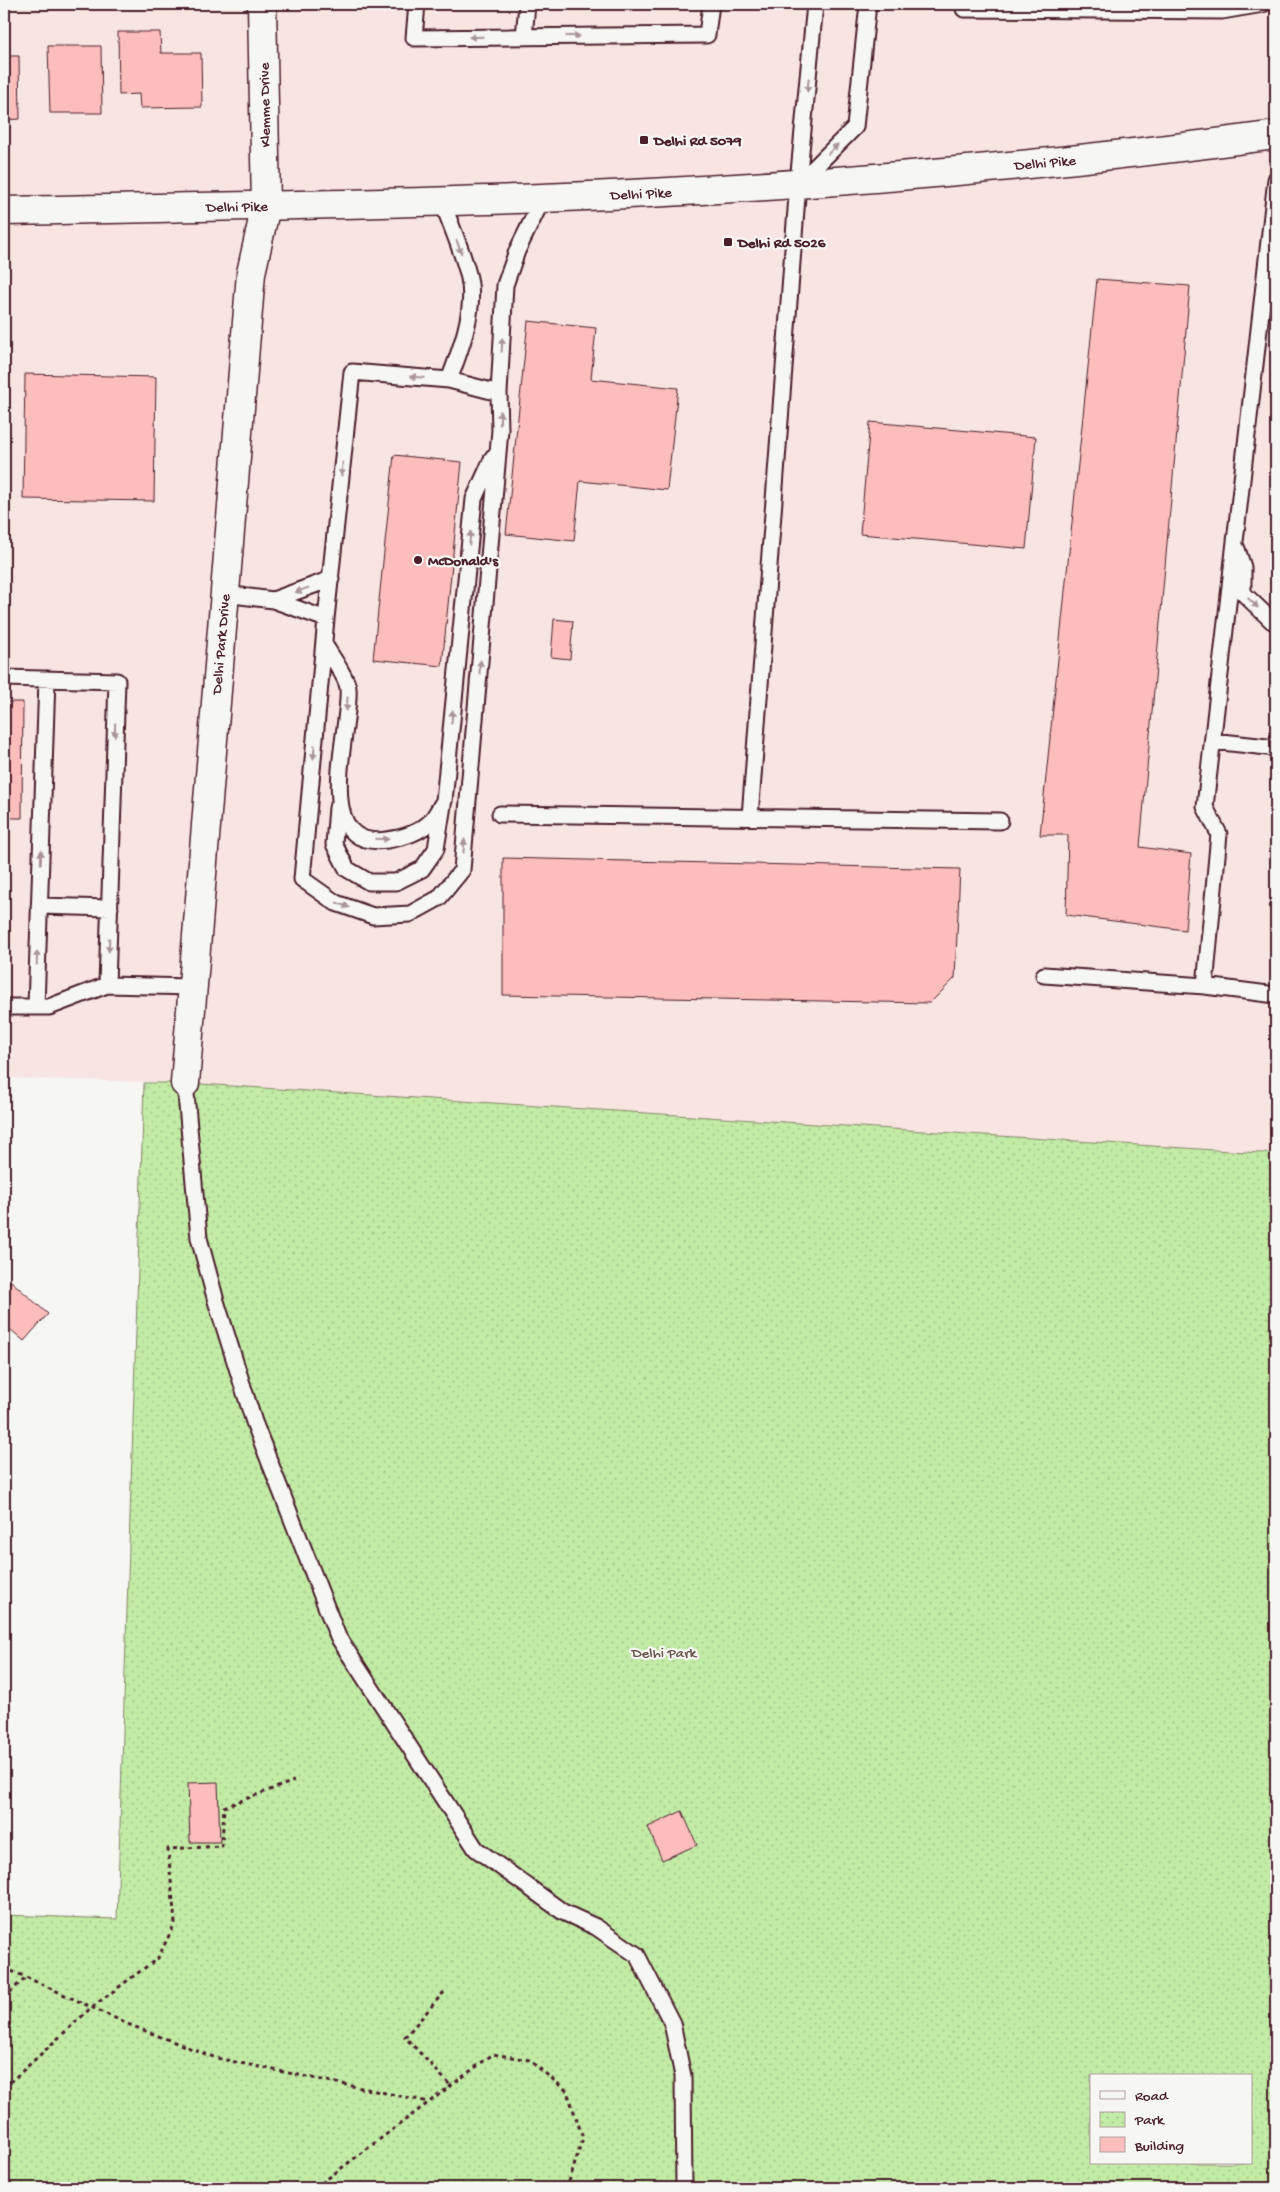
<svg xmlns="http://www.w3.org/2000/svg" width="1280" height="2192" viewBox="0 0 1280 2192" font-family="'Gochi Hand',sans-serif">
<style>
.built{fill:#f8e5e2}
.park{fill:url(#park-dots);stroke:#868568;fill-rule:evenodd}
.building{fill:#fbbebc;stroke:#4a1f2b}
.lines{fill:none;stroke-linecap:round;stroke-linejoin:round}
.lane-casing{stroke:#4a1f2b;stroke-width:19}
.street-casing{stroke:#4a1f2b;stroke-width:31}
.secondary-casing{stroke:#4a1f2b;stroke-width:31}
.path{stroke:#4a1f2b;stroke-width:3;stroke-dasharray:4 4;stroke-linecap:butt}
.lane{stroke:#f6f6f2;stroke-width:15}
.street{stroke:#f6f6f2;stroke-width:28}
.secondary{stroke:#f6f6f2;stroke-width:28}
.oneway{fill:#a99598}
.poi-dot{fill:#4a1f2b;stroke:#f6f6f2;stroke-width:2}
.labels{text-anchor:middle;stroke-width:4.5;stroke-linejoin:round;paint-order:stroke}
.street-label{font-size:15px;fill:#4a1f2b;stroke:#f6f6f2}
.poi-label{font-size:15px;font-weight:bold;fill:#4a1f2b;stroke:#f6f6f2;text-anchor:start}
.park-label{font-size:15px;fill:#68524a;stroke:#f6f6f2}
</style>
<defs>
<pattern id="park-dots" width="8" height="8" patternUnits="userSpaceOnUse" patternTransform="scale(1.25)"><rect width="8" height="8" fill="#c2eba6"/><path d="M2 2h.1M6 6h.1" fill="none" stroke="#a8c98f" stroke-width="1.8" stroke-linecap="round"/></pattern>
</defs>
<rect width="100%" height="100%" fill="#f6f6f2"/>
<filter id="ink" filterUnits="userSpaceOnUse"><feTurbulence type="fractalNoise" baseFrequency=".02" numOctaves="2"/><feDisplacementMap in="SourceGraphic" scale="10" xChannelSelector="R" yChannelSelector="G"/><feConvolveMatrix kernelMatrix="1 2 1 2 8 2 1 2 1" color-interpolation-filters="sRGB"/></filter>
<g filter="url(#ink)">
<!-- built -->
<path class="built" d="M4 4H1276V1154L185 1083 4 1078Z"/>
<!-- park -->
<path class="park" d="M144 1083H185L1276 1154V2188H4V1915L117 1919ZM1091 2076H1251V2163H1091Z"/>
<!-- building -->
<path class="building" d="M118 32H160L161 53H201L202 107 140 108 139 94 119 95Z
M48 46H101L102 113H50Z
M4 56H19L20 119 4 120Z
M1097 279 1190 286 1140 847 1191 854 1185 930 1066 915 1068 835H1040Z
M528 321 596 328 591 379 678 388 667 490 580 481 574 541 506 534Z
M25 374 156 377 154 501 23 499Z
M870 422 1036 437 1026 549 860 534Z
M394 455 462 462 442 666 373 659Z
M554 619 573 621 570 659 551 657Z
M4 702H23L22 818H4Z
M503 858 960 869 955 978 930 1003 503 995Z
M11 1281 48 1314 24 1341 10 1329 4 1336V1284L7 1286Z
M218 1782 220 1842H190L188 1783Z
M682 1811 697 1845 662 1860 648 1827Z
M4 2142H7L6 2188H4Z"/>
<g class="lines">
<!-- lane casing -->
<g class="lane-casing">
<path id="lane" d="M417 4 414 38 707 35 711 4
M964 4V9L1222 11 1263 4
M524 37 527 4
M800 182 855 127 868 4
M442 201C451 226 463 252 469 278 476 310 460 351 449 380
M499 393 449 380 352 372 326 619 302 879 336 903 373 916 410 914 439 898 462 870 500 430 499 393 505 285 517 251 543 198
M1237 549 1243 567V593L1272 621H1276
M225 594 273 600 326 619
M273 600 331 579
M324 644C330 654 347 678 348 688 352 727 308 851 387 840 401 838 418 833 429 823 435 817 439 808 444 801L474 499 493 457
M4 678 117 681 107 985
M1213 741 1276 748
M337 808 334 844 347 869 369 882H396L422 869 436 849 443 805
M500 814 1000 821
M750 817 798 183 815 4
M39 906 110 908
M1044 975 1205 986 1276 995
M1205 986 1219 834 1205 807 1276 179
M4 1007H49L107 985 193 987
M36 1007 47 679
M185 1083 199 1238 216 1301 254 1422 338 1637 476 1849 563 1912 596 1927 637 1955 672 2023 683 2076 684 2188"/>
</g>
<!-- street casing -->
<g class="street-casing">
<path id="street" d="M185 1083 251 273 266 206 262 4"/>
</g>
<!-- secondary casing -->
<g class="secondary-casing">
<path id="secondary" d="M4 211C183 207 363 205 542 198 787 188 1033 168 1276 135"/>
</g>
<!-- path -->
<path class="path" d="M4 1968 26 1977 130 2025 216 2058 429 2102
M444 1992 405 2037 451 2086
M4 1998 26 1977
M4 2088 92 2007 158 1958 175 1923 168 1849 222 1846 224 1807 294 1781
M315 2188 493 2054 529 2060 567 2091 583 2138 567 2188"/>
<!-- lane -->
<use href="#lane" class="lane"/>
<!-- street -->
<use href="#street" class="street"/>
<!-- secondary -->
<use href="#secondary" class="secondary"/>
</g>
<!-- one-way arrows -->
<defs><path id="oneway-solid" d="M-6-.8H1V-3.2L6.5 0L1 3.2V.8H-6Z" transform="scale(1.25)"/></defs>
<g class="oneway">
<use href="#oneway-solid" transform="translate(573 36)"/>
<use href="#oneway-solid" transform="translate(476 37) rotate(179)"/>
<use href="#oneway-solid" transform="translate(808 85) rotate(96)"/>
<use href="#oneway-solid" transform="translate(833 149) rotate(-44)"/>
<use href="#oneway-solid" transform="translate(459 247) rotate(70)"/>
<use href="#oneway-solid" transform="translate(502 345) rotate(-87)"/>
<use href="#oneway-solid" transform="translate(417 377) rotate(-175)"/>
<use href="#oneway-solid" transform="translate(500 418) rotate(-91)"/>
<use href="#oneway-solid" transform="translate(342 469) rotate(96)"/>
<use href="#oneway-solid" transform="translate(470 538) rotate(-84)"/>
<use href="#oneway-solid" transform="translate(302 590) rotate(160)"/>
<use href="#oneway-solid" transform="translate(1253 603) rotate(43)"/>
<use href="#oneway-solid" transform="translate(480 667) rotate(-85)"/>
<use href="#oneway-solid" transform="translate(347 704) rotate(95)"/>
<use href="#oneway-solid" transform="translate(452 717) rotate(-84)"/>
<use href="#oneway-solid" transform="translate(115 730) rotate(92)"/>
<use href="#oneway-solid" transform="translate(314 752) rotate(95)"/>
<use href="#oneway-solid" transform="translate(382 839) rotate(1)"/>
<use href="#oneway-solid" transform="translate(464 846) rotate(-85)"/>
<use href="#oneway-solid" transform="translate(41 857) rotate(-88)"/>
<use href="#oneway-solid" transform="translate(343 905) rotate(21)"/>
<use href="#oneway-solid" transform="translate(109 945) rotate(92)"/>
<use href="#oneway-solid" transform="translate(37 958) rotate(-88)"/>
</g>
</g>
<!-- markers -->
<g class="poi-dot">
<rect x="639" y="135" width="10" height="10" rx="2.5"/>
<rect x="723" y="237" width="10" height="10" rx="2.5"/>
<circle cx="418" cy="560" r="5"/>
</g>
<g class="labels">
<!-- street labels -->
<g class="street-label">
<text transform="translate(264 105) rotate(-91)" y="5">Klemme Drive</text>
<text transform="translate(1045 162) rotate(-5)" y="5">Delhi Pike</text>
<text transform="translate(641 193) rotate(-3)" y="5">Delhi Pike</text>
<text transform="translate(237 206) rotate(-1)" y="5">Delhi Pike</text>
<text transform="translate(220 644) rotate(-85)" y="5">Delhi Park Drive</text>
</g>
<!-- poi labels -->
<g class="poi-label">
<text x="654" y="145">Delhi Rd 5079</text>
<text x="738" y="247">Delhi Rd 5026</text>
<text x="428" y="565">McDonald's</text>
</g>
<!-- park labels -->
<g class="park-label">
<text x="664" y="1657">Delhi Park</text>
</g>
</g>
<!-- margin -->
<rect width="1280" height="2192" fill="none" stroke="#f6f6f2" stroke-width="20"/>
<rect x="10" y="10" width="1260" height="2172" fill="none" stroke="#4a1f2b" stroke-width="2" filter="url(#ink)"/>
<!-- legend -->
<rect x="1090" y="2074" width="162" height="90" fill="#f6f6f2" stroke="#b1a0a2"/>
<rect x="1100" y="2091" width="25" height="8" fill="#f6f6f2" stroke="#b1a0a2"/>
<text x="1135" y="2100" font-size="15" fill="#4a1f2b">Road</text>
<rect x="1100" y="2112" width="25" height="15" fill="url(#park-dots)" stroke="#b1a0a2"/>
<text x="1135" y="2124" font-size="15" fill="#4a1f2b">Park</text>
<rect x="1100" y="2137" width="25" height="15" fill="#fbbebc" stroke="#b1a0a2"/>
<text x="1135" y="2150" font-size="15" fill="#4a1f2b">Building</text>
</svg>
